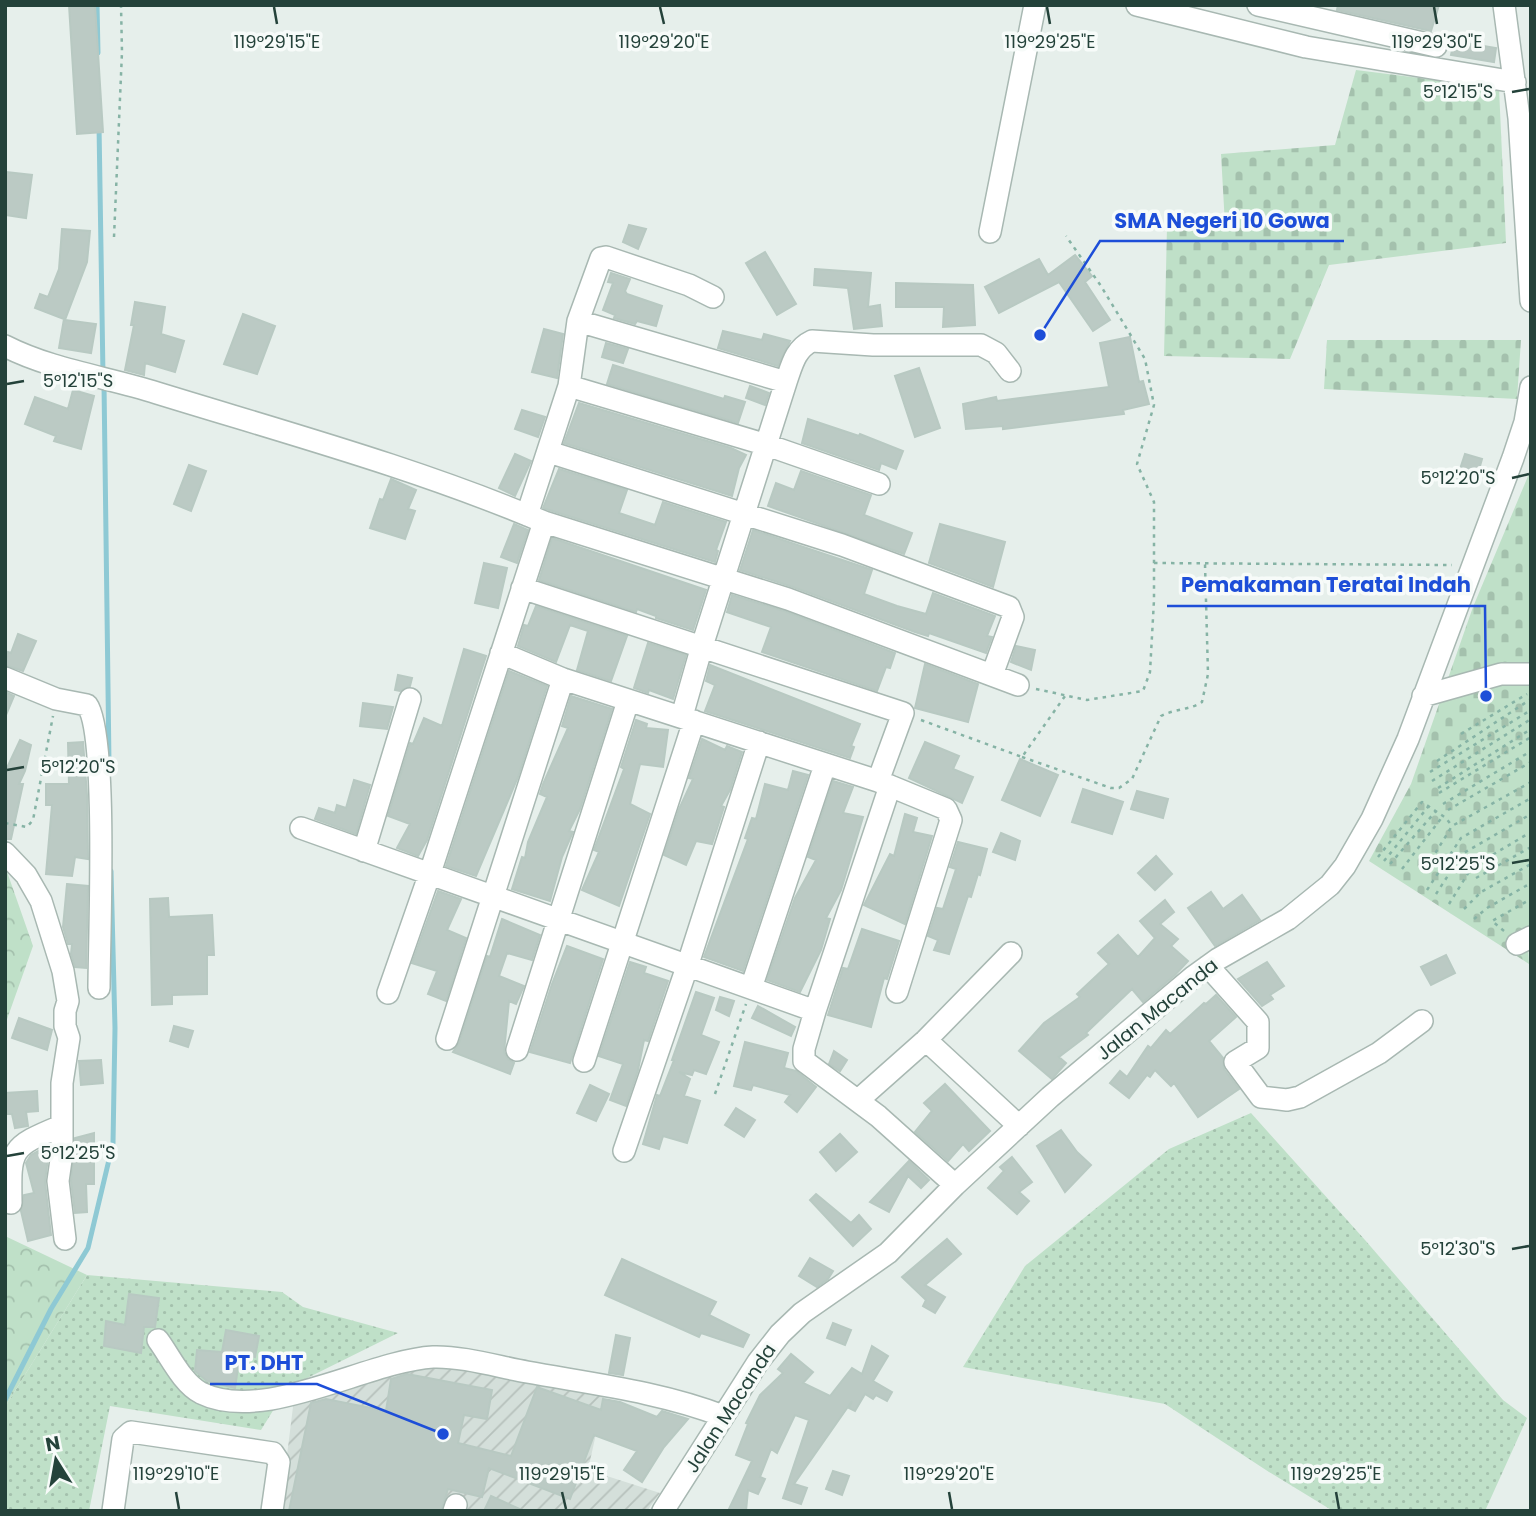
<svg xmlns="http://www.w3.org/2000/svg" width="1536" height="1516" viewBox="0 0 1536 1516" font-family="Poppins,sans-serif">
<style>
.industrial{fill:url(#industrial-furrows)}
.grass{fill:url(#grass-dots)}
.forest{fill:url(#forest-crowns)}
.cemetery{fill:url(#cemetery-stones)}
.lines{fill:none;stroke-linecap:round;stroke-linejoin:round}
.stream{stroke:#8ec9d4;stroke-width:5}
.building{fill:#bbcac4;stroke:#b8c9c2;stroke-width:2}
.minor-casing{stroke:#a8b8b2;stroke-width:24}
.path{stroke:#86b3a5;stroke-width:2.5;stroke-dasharray:3.5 5;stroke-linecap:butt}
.minor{stroke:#fff;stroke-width:21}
.ticks{fill:none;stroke:#24423a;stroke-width:2.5}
.labels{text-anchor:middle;stroke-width:7;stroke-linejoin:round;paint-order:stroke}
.street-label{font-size:19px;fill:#24423a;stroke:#f7fbf9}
.ticks-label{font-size:18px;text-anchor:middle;fill:#24423a;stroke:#f7fbf9;stroke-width:7;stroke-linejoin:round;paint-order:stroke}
.leader{fill:none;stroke:#1d4ed8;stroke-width:2.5}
.callout-dot{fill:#1d4ed8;stroke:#f7fbf9;stroke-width:2.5}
.callout-label{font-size:21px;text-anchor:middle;font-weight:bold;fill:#1d4ed8;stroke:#f7fbf9;stroke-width:7;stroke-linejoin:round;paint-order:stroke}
</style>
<defs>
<pattern id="industrial-furrows" width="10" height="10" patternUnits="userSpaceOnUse" patternTransform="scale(1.75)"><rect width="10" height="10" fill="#d4dfda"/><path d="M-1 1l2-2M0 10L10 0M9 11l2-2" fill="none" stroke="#b6c1bc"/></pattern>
<pattern id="grass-dots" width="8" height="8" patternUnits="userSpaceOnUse" patternTransform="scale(1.75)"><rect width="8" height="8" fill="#bfe0c8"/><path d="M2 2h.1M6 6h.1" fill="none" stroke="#a4c1ad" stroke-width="1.8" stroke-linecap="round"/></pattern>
<pattern id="forest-crowns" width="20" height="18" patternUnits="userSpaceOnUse" patternTransform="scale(1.75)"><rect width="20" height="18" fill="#bfe0c8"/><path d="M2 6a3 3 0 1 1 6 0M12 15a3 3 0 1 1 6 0" fill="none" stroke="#a4c1ad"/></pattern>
<pattern id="cemetery-stones" width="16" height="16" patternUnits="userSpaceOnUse" patternTransform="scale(1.75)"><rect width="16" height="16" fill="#bfe0c8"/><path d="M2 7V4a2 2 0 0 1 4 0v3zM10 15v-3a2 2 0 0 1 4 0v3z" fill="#a4c1ad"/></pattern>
</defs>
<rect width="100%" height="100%" fill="#e6efeb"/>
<!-- industrial -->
<path class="industrial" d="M436 1362 605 1393 588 1470 660 1493 647 1511H280L294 1399Z"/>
<!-- grass -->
<path class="grass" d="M1251 1113 1365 1240 1503 1400 1527 1418 1485 1511H1333L1269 1472 1165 1404 963 1367 1025 1266 1169 1149Z
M87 1275 282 1292 303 1307 398 1333 287 1388 261 1430 110 1406 89 1511H5V1407Z"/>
<!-- forest -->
<path class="forest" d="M5 866 33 946 5 1025Z
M5 1236 87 1275 5 1407Z"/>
<!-- cemetery -->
<path class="cemetery" d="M1356 70 1499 88 1506 243 1329 265 1290 359 1164 356 1167 227 1225 225 1221 154 1335 145Z
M1327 340H1521L1517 399 1324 389Z
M1531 469V943L1528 945 1529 964 1369 861 1411 784 1473 607Z"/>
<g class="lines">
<!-- stream -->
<path class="stream" d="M97 5 98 53
M99 125 103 375
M104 384 109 763
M5 1400 51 1309 88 1248 113 1143 115 1028 111 871"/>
</g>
<!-- building -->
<path class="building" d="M69 5H95L103 132 77 134Z
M1338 5H1439L1431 31 1337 10Z
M1454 41 1496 48 1494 62 1451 55Z
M6 172 32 175 26 218 5 215Z
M629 225 646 229 638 249 623 242Z
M62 229 90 231 87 262 65 320 96 324 91 353 59 348 64 319 35 308 40 294 48 297 59 269Z
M765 252 796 304 777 315 746 263Z
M1075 255 1092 276 1085 282 1110 320 1093 331 1059 282 999 313 985 287 1039 259 1048 275Z
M815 269 871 273 868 307 880 305 882 326 854 329 848 288 814 285Z
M611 273 630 279 625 291 627 294 662 306 656 326 637 321 635 324 614 318 615 315 603 310 613 283 608 282Z
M896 283 973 285 975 325 943 327 944 307H896Z
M135 302 165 307 161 334 184 341 175 372 145 363 144 375 125 370 134 325H131Z
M243 314 275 326 257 374 224 364Z
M544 329 563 334 557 378 532 372Z
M723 331 762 340 764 334 790 341 778 366 718 348Z
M1130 337 1139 382 1143 381 1149 404 1123 410 1124 414 1003 429V426L966 429 963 404 996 397 997 401 1109 387 1100 343Z
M606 343 628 349 623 363 602 357Z
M613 365 724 399 725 396 745 402 738 423 607 384Z
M919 368 940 428 915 437 895 376Z
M750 386 769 393 765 405 746 398Z
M73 390 94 396 81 449 54 441 56 436 25 424 35 397 68 409Z
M579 403 731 448 746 455 739 468 732 496 564 443Z
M522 410 545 417 538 437 515 429Z
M808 419 859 436 860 434 903 451 896 469 881 463 879 470 802 443Z
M515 454 531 461 515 496 499 488Z
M1465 454 1482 459 1475 484 1457 478Z
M189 465 206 471 191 511 174 504Z
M559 469 627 490 619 513 655 525 663 502 726 522 716 550 718 551 715 562 543 508Z
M801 471 871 495 864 515 912 533 904 554 768 506 776 483 794 490Z
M391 479 416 490 408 509 415 511 405 539 370 528 380 499 383 500Z
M514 524 528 530 517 563 501 557Z
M940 524 1005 542 993 587 929 563Z
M753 530 872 570 864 594 897 606 926 614 933 593 995 616 987 636 992 637 986 653 929 633 928 636 915 632 793 587 740 570Z
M552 538 706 590 693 630 656 618V616L637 609 636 612 539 580Z
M484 563 507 568 498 608 475 603Z
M732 595 784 611 895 653 890 668 886 667 877 691 762 652 771 627 727 612Z
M536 606 627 636 611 681 577 670 588 631 570 625 556 662 518 646 524 625 528 626Z
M18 634 36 641 23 671 5 665 8 652 11 653Z
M648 643 686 655 673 699 649 690 648 693 634 688Z
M1016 646 1035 650 1031 670 1011 662Z
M464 649 486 656 427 840 418 856 397 848 410 824 388 816 410 743 413 744 424 718 442 726Z
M925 664 978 684 968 722 915 708Z
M710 665 860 724 851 746 854 747 850 758 705 711 715 685 706 681Z
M509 671 547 686 518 777 476 876 446 866Z
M398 675 412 678 410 686 400 691 395 690Z
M5 692 14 696 6 715H5Z
M571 696 612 709 580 809 569 831 573 832 562 857 550 901 512 889 522 857 525 858 528 842 547 797 540 794 543 784 568 728 562 726Z
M363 703 393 707 387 729 360 726Z
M636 720 647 724 646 728 668 730 663 767 640 764 630 804 650 814 619 906 582 890 599 852 594 850 624 769 621 767Z
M702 739 725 750 727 746 742 752 730 790 721 806 724 807 712 844 696 841 686 865 664 855 679 809 693 779 689 778Z
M20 740 31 745 25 771 19 784H23L11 839H5V772Z
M83 742 87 795 88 859 75 857 72 876 46 874 52 805H46V784H69L68 743Z
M925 742 959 756 953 769 973 777 962 803 909 778Z
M1020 759 1058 775 1040 816 1002 800Z
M793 771 808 775 743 971 704 957 748 839 745 838 752 818 756 819 765 784 788 790Z
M354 780 370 785 356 834 315 819 319 808 335 813 337 805 346 808Z
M833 781 853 787 843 813 863 817 841 890 826 918 830 919 821 950 800 992 767 980 795 898 816 860 808 857Z
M1083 789 1123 802 1112 834 1072 822Z
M1137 791 1168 799 1163 818 1131 809Z
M905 814 917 818 913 832 932 836 905 924 864 905 890 854 894 856Z
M1001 833 1020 841 1015 860 993 852Z
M958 842 987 849 980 875 978 874 971 897 968 896 949 954 934 950 938 940 928 936 937 908 943 909 956 869 950 867Z
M1156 856 1172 874 1155 890 1138 873Z
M67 884 88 886 86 968 75 967 71 954 72 944H68L63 927Z
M438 891 461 899 447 930 466 938 446 1001 428 994 437 971 412 963Z
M1211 892 1223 909 1242 895 1260 920 1215 946 1188 908Z
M168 898 169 917 212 915 214 955H207V994L172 995V1004L152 1005 150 899Z
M1165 900 1174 912 1160 924 1178 939 1171 946 1188 961 1175 975 1143 1002 1132 989 1086 1033 1088 1035 1059 1057 1066 1063 1052 1079 1019 1051 1044 1023 1080 997 1077 994 1109 964 1098 953 1118 935 1138 957 1155 938 1140 921Z
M502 919 540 935 532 960 507 953 499 976 524 986 516 1004 509 1001 504 1052 508 1059 514 1063 510 1074 453 1052 459 1043 487 956 490 957Z
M862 929 899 941 887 979 884 978 871 1027 828 1015 843 968 848 969Z
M567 946 603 959 570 1063 530 1052 552 984Z
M1446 955 1455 973 1431 985 1421 967Z
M630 962 646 967 644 973 668 981 648 1041 644 1040 638 1070 626 1106 610 1100 623 1064 599 1056Z
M1267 962 1284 986 1270 995 1273 999 1262 1006 1238 979Z
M696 992 714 998 701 1035 719 1042 706 1074 694 1070 692 1075 679 1072 690 1079 684 1096 700 1101 687 1143 663 1136 659 1149 643 1144 657 1095 660 1096 674 1060H672Z
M1216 995 1236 1017 1209 1041 1223 1058 1224 1069 1239 1089 1198 1117 1174 1083 1171 1086 1155 1070 1150 1077 1147 1075 1129 1098 1110 1083 1120 1071 1127 1077 1148 1046 1151 1048 1166 1030 1170 1034 1204 1003 1206 1004Z
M720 997 734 1001 729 1016 716 1010Z
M758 1006 795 1027 791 1036 752 1018Z
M19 1018 52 1030 47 1050 12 1038Z
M174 1026 193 1031 188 1047 170 1041Z
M745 1042 788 1053 784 1068 796 1071 816 1087 797 1112 785 1102 790 1095 753 1085 751 1090 734 1086Z
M834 1051 847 1060 840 1071 829 1064Z
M101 1060 103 1083 81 1085 79 1061Z
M945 1084 990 1131 969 1151 963 1144 948 1161 915 1132 932 1111 924 1103Z
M590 1085 609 1094 596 1121 577 1113Z
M37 1091 38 1111 26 1112 28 1126 15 1128 12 1114H5V1093Z
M736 1108 755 1120 744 1137 725 1125Z
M1061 1130 1077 1152 1091 1165 1065 1192 1037 1146Z
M94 1133V1184H86L87 1212 75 1213 71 1181 75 1138Z
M840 1134 857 1152 836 1171 820 1152Z
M44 1148 48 1157 45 1182 51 1235 28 1241 21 1211 24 1195 34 1193 26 1163 31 1155Z
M1012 1157 1032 1182 1019 1192 1029 1201 1017 1214 988 1188 1004 1171 1000 1167Z
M909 1161 929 1180 921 1188 908 1176 889 1212 870 1202Z
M816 1194 851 1223 859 1215 871 1229 853 1246 810 1200Z
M947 1239 961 1254 925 1285 945 1297 935 1313 923 1306 926 1300 902 1277Z
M810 1258 833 1271 828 1279 817 1287 799 1276Z
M622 1259 716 1302 709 1315 749 1335 743 1347 701 1333 699 1337 605 1295Z
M129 1294 159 1298 155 1327H144L141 1353 104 1346 106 1321 125 1325Z
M833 1323 851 1330 845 1345 827 1338Z
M226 1330 259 1336 255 1357 240 1354 235 1388 207 1381 195 1371 197 1350 222 1352Z
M616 1335 630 1338 623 1375 609 1373Z
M872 1346 888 1356 873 1381 892 1392 887 1401 876 1395 873 1399 865 1394 855 1411 849 1408 852 1401 794 1484 807 1488 801 1504 783 1498 809 1420 795 1415 777 1453 771 1449 760 1477 765 1479 758 1494 748 1490 746 1511H728L752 1461 736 1455 748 1424 746 1423 760 1395 783 1373 778 1369 791 1354 813 1372 803 1383 830 1396 852 1368 862 1374Z
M407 1374 492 1390 487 1419 464 1415 458 1443 511 1456 537 1387 601 1410 603 1399 620 1402 657 1417 662 1411 688 1419 664 1447 642 1482 624 1470 637 1451 594 1435 570 1499 489 1468 482 1497 448 1489 441 1511H289L311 1403 326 1399 386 1411 391 1379Z
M833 1471 849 1476 842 1495 826 1489Z
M491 1496 524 1511H484Z"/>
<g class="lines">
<!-- minor casing -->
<g class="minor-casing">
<path id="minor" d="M1137 5 1306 47 1515 82
M1258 5 1436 46
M1504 5 1519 118 1531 301
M990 232 1035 5
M578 321 786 382
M5 346C52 370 107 377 157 393 287 433 419 469 544 522L430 873 388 993
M569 386 767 445 879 484
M549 452 842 545 1009 607 1013 617 992 675
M527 515 569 386 578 321 601 258 606 257 689 285 713 297
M544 522 788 599 1018 685
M522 588 903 713 878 781
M501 653 563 679 878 781 946 809 951 820 897 992
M5 678 56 699 87 705C108 733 99 941 99 988
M1423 696 1501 674H1531
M682 716 702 646 786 382C792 365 795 349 812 341L873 345H981L996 353 1010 371
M890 786 815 1011 804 1049V1061L878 1116 955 1185
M301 828 815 1011
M364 851 410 699
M5 853 26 875 41 901 63 971 68 1001 65 1011V1026L69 1038 62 1083V1153L58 1181 65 1239
M1517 944 1531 937
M1208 966 1258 1022V1048L1235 1062 1261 1097 1287 1100 1300 1097 1379 1053 1422 1021
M751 988 825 765
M447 1039 563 679
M926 1040 1019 1126
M517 1050 628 701
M584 1061 694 721
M864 1095 926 1040 1011 953
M624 1151 687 967 759 742
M11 1203C10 1149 10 1147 61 1126
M158 1340C170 1356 182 1383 201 1393 264 1424 367 1361 433 1357 462 1356 499 1367 527 1372 593 1384 661 1392 723 1416
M113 1511 123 1439 131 1432 273 1453 279 1462 272 1511
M454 1511 456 1505
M663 1511 758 1362 780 1334 802 1313 888 1253 955 1185 1050 1097 1193 977 1218 959 1288 919 1330 885 1345 866 1372 819 1408 739 1513 458 1525 422 1531 387"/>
</g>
<!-- path -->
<path class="path" d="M114 237 122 52 121 5
M1154 563 1452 565
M1036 689 1087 700 1143 691 1150 672 1154 600V502L1137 464 1154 405 1145 359 1101 286 1066 236
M921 720 1022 757 1065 696
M1461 734 1527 694
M1022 757 1111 788H1119L1132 779 1161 716C1174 709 1190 710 1202 702L1208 674 1205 564
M1437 761 1531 699
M1430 772 1531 710
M1432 781 1531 719
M1438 788 1531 729
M1439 793 1531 737
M1443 804 1531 751
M1448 810 1531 762
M5 823 27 827 33 820 53 716
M1378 857 1422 802 1446 818 1452 826
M1431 860 1452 826 1531 782
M1384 861 1428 807
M1390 864 1436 811
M1402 869 1443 816
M1476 878 1531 847
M1427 890 1461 838 1531 798
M1436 894 1462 854 1531 814
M1449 904 1472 867 1531 832
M1464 909 1481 892 1531 864
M1474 919 1487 908 1531 883
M1504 931 1492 921 1531 899
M715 1094 746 1004"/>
<!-- minor -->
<use href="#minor" class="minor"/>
</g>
<!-- ticks -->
<path class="ticks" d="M274 7 277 24M660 7 664 24M1047 7 1050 24M1434 7 1437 24M1512 92 1529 89M7 384 24 381M1512 478 1529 474M7 770 24 767M1512 863 1529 860M7 1156 24 1153M1512 1249 1529 1246M176 1492 179 1509M562 1492 566 1509M949 1492 952 1509M1336 1492 1339 1509"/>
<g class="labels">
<!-- street labels -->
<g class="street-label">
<text transform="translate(1157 1009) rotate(-39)" y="7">Jalan Macanda</text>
<text transform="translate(730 1408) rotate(-57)" y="7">Jalan Macanda</text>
</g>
</g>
<g class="ticks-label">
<text x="277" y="48">119°29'15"E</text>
<text x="664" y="48">119°29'20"E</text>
<text x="1050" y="48">119°29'25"E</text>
<text x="1437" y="48">119°29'30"E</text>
<text x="1458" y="98">5°12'15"S</text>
<text x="78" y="387">5°12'15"S</text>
<text x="1458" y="484">5°12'20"S</text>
<text x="78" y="773">5°12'20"S</text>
<text x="1458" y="870">5°12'25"S</text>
<text x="78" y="1159">5°12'25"S</text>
<text x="1458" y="1255">5°12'30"S</text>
<text x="176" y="1480">119°29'10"E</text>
<text x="562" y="1480">119°29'15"E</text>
<text x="949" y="1480">119°29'20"E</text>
<text x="1336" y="1480">119°29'25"E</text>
</g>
<!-- callouts -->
<path class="leader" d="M1040 335L1100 241H1344M1486 696L1485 606H1167M443 1434L317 1384H210"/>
<g class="callout-dot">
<circle cx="1040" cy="335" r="7"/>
<circle cx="1486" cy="696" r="7"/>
<circle cx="443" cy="1434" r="7"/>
</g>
<g class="callout-label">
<text x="1222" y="228">SMA Negeri 10 Gowa</text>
<text x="1326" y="592">Pemakaman Teratai Indah</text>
<text x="264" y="1370">PT. DHT</text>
</g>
<!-- border -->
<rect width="1536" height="1516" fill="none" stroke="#24423a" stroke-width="14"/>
<!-- north arrow -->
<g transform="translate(56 1460) rotate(349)" stroke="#f7fbf9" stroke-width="5" paint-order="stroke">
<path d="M0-5L12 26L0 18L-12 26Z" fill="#24423a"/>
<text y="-10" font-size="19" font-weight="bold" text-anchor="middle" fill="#24423a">N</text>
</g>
</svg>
